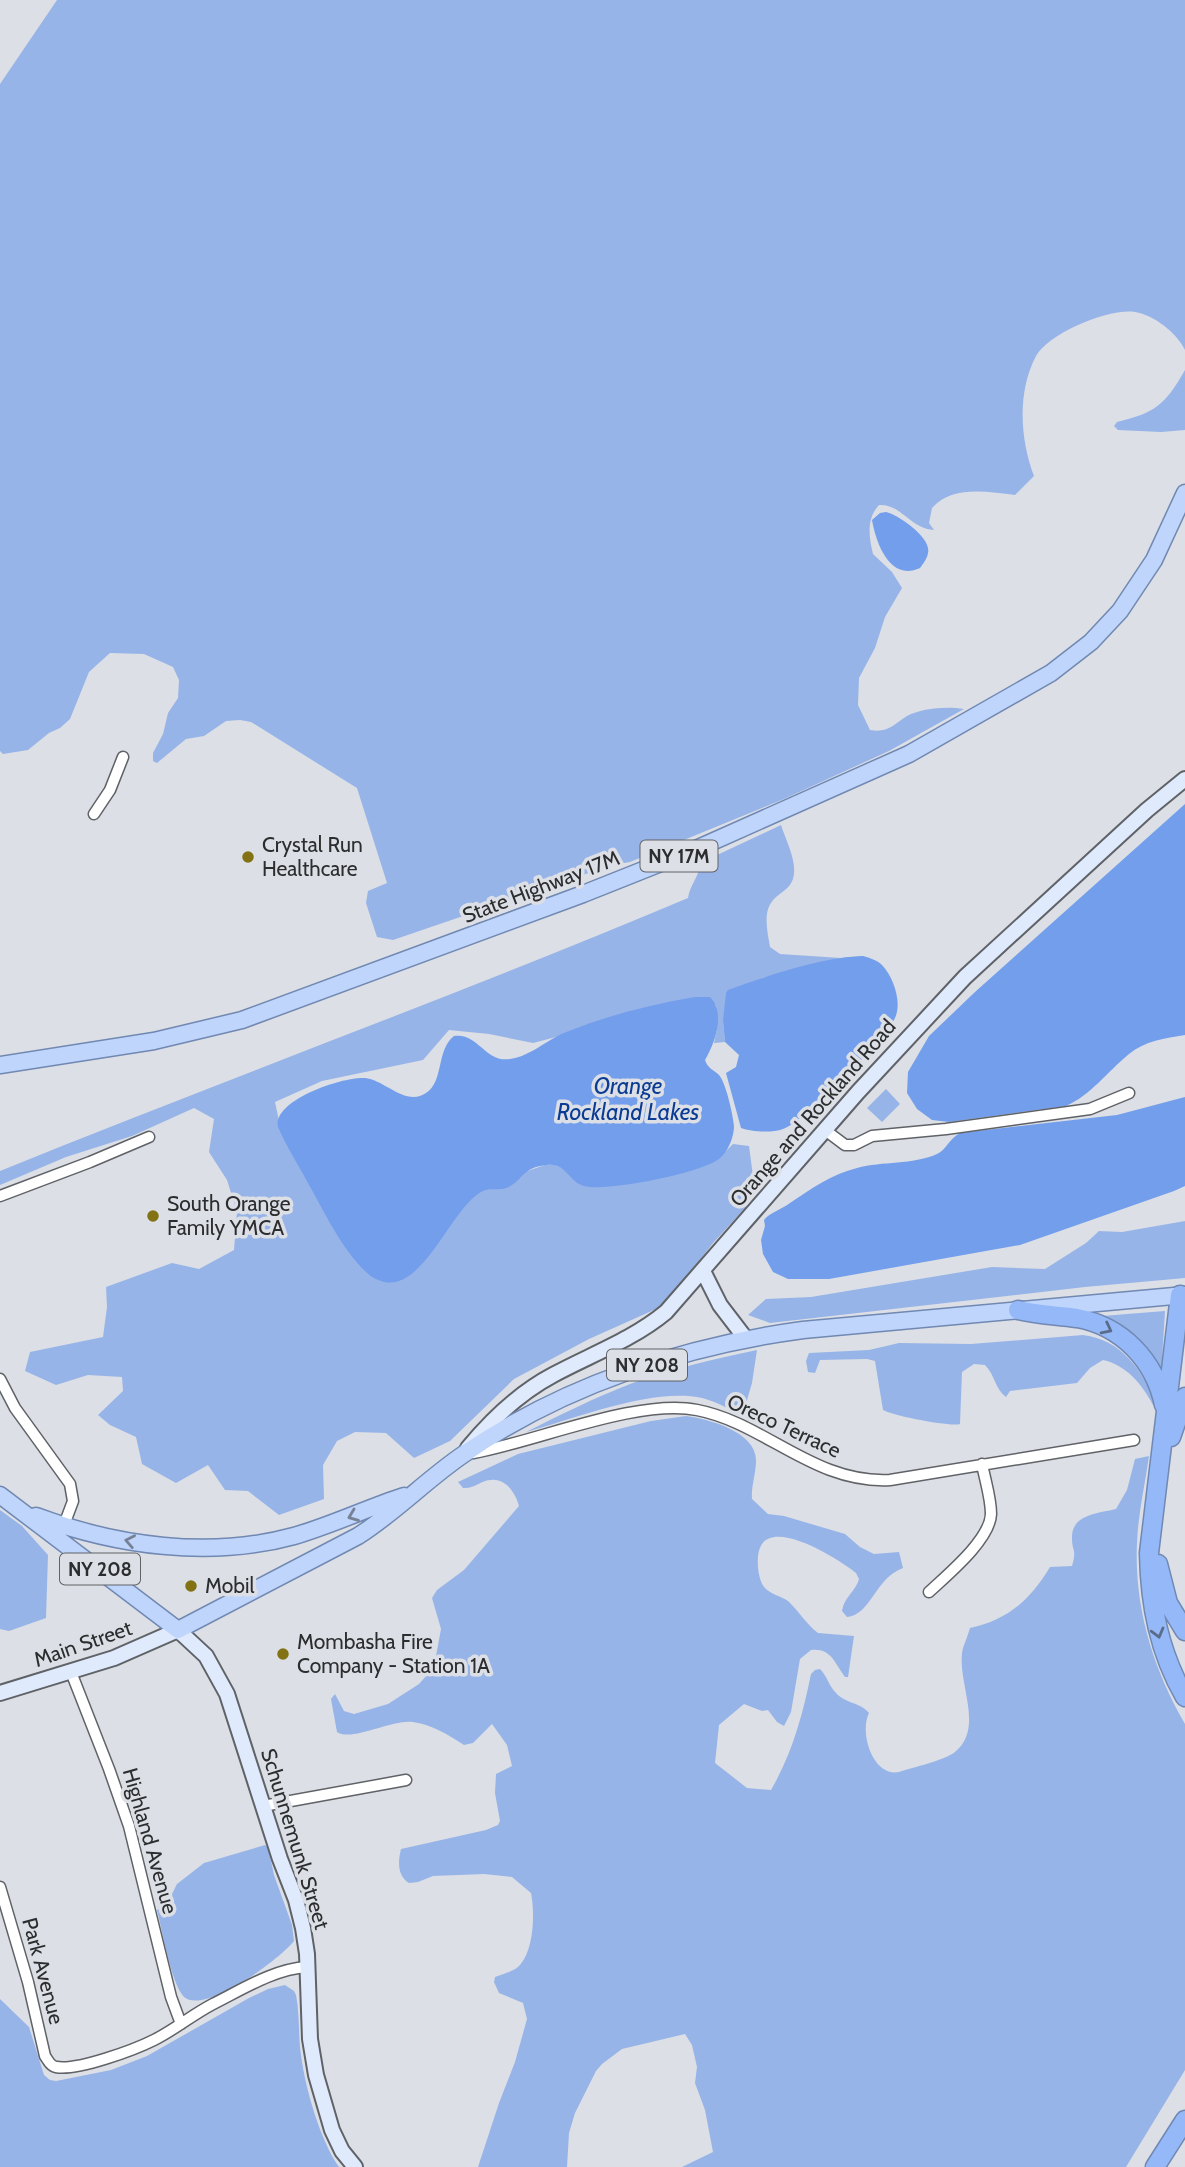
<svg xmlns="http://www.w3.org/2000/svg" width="1185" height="2167" viewBox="0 0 1185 2167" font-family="Cabin,sans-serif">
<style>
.green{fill:#97b4e8}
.water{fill:#729eeb}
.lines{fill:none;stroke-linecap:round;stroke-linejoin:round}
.street-casing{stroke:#5f6266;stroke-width:13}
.secondary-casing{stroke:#5f6266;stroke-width:18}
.primary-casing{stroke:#7088b2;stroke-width:19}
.highway-casing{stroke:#7088b2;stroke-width:21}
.street{stroke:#fff;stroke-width:10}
.secondary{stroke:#dfeafd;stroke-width:14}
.primary{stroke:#bfd5fb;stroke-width:16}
.highway{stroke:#95b9f8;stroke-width:18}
.oneway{stroke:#5b6c89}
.oneway2{stroke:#768195}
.poi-dot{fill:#827213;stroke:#dcdfe5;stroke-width:2.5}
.labels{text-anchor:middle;stroke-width:7;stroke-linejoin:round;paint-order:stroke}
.shield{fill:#dcdfe5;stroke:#616266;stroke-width:2}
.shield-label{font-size:19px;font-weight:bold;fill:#2c2d2f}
.poi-label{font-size:21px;fill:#2c2d2f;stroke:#dcdfe5;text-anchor:start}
.street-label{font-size:21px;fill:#2c2d2f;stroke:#dcdfe5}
.water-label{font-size:23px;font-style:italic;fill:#0b3c94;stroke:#dcdfe5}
</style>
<rect width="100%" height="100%" fill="#dcdfe5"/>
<!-- green -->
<path class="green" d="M57 0H1185V350C1177 333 1154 315 1135 312 1109 308 1049 333 1036 356 1017 392 1020 439 1034 476L1015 495C987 492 953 485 932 508L929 523 934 530C909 528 902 504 879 505 866 519 869 537 873 554L892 572 902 588 885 617 875 648 859 678 858 705 870 730C888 733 893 725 907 716 921 708 947 706 964 709L889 751 784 799 630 862 612 865 393 940 377 937 366 903 368 891 387 883 357 788 251 722 240 720 226 721 204 736 186 739 157 763 153 761V753L163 734 168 713 178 698 179 680 173 667 144 654 110 653 89 672 70 719 60 728 49 733 28 750 3 754 0 751V84Z
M1185 370V430L1161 432 1118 430 1114 426 1117 422C1155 413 1165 405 1185 370Z
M781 825C786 841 798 862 793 879 789 891 777 893 771 903 763 914 768 935 770 947L780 954 841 958 762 978 723 1021 725 1042 714 1043 717 1029 716 1005 614 1022 533 1043 489 1034 449 1030 423 1060 322 1081 275 1102 282 1135 339 1237 368 1269 468 1191 545 1165H554L565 1169 717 1160 733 1144 749 1146 753 1176 747 1206 713 1243 665 1305 589 1339 514 1379 450 1441 414 1458 386 1433 355 1432 337 1441 323 1465 324 1499 279 1515 248 1491 225 1490 208 1465 176 1483 142 1464 136 1437 110 1425 98 1415 123 1391 122 1377 88 1375 56 1385 25 1371 30 1352 103 1337 107 1307 106 1287 172 1263 199 1269 234 1250 237 1212 227 1180 209 1152 214 1119 194 1108 132 1136 66 1157 0 1185V1171C229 1078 460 994 688 898 690 884 700 876 700 863Z
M886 1089 900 1104 882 1122 867 1108Z
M1185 1221V1278L1085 1287 770 1323 748 1315 766 1299 811 1297 992 1267 1045 1269 1086 1243 1099 1231 1122 1232Z
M1165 1311 1161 1376 1120 1326 1102 1316Z
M1083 1335C1122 1340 1142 1370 1157 1404L1153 1405C1142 1384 1126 1365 1103 1360L1090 1368 1077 1383 1010 1391 1006 1397C995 1389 995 1375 985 1365L974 1364 962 1372 960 1424C950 1427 894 1416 883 1410L875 1361 867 1359 820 1360 815 1373 808 1372 806 1361 809 1353 869 1350 899 1343 971 1344Z
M757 1350 752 1383 742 1417C728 1408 714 1400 697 1397 649 1389 573 1419 526 1432 560 1415 594 1398 630 1384 671 1369 714 1359 757 1350Z
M686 1416C709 1419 756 1432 756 1460 756 1474 751 1486 752 1499L768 1514 784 1516 845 1534 860 1547 874 1554 899 1552 903 1568C875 1578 871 1615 847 1617L842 1611C844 1597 856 1591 859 1579L856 1573C840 1560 761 1509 758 1557 757 1566 759 1582 765 1588 770 1594 781 1596 788 1601 799 1611 806 1624 818 1633L854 1636 848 1677H845C834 1662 831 1648 811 1650L800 1659 791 1712 784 1726 777 1722 768 1710 762 1711 744 1704 719 1725 715 1763 747 1788 771 1790C792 1754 803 1714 811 1674L815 1670 820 1669C827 1676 829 1686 836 1693 846 1704 860 1702 869 1713 859 1733 873 1777 899 1772 914 1767 943 1761 955 1752 986 1727 955 1680 963 1648 965 1642 968 1635 970 1628 1008 1620 1030 1600 1050 1567L1072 1566C1077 1549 1072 1552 1072 1538 1071 1514 1100 1513 1116 1509L1127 1490 1135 1459 1149 1456C1145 1485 1138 1514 1137 1543 1134 1607 1153 1669 1185 1724V2070L1126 2167H682L713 2152 705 2110 695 2083 697 2067 692 2045 685 2034 622 2049 602 2064 596 2071 575 2113 569 2133 567 2167H478L499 2103 515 2062 527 2019 523 2003 499 1993 494 1982 495 1977C503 1974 515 1971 520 1965 534 1950 535 1912 531 1893L512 1877 484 1874 433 1876 418 1882 409 1883C397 1876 398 1861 401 1849L486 1830 498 1825 500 1821 495 1793 496 1774 512 1766 507 1745 492 1724 473 1743 464 1745C449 1735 430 1724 413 1722 392 1719 352 1742 337 1732L331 1699 335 1694 344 1711 354 1714 388 1704 419 1684 434 1667 441 1629 432 1598 437 1590 464 1570 519 1506C516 1494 506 1478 491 1480 481 1480 475 1489 463 1488L458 1482 518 1454 651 1421Z
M0 1510 22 1526 48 1555 46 1618 9 1631 0 1629Z
M265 1845 268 1847 274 1875 292 1925 294 1941C280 1959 205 2015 184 1997 171 1984 162 1929 157 1910L166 1906 177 1884 204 1863Z
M285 1985 294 1991 296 1995C300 2015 298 2035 301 2055 305 2087 320 2140 339 2167H0V1999L29 2027 44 2075 50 2080 56 2081 111 2070 147 2056 249 1998 268 1989Z"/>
<!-- water -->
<path class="water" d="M886 512C899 515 932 538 928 553 927 559 923 564 920 568 890 582 876 543 872 520L880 513Z
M1185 804V1035C1165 1038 1145 1041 1129 1054 1107 1072 1091 1095 1066 1106L949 1122 932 1120 917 1109 907 1093 908 1072 929 1036 975 992Z
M863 956C870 958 877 960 882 965 894 978 903 1004 894 1020 884 1040 803 1123 783 1129 772 1133 752 1132 741 1128L726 1073 736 1067 739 1055 725 1042 723 1021 726 993 728 990C767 976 822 957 863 956Z
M695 997H710C726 1013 715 1043 705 1060 708 1069 713 1069 719 1075 726 1083 733 1115 734 1126 734 1137 728 1152 719 1159 698 1174 617 1189 590 1187 568 1186 569 1162 546 1165 520 1168 524 1181 506 1188 497 1191 489 1187 481 1192 450 1210 424 1290 384 1282 377 1280 371 1277 366 1272 341 1248 325 1213 308 1183 298 1164 286 1146 278 1127 272 1100 344 1076 365 1078 385 1080 406 1107 426 1093 444 1082 436 1050 454 1036 478 1032 485 1063 510 1059 532 1056 548 1038 569 1031 609 1015 653 1004 695 997Z
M1185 1097V1186L1174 1191 1020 1245 829 1279H788L773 1272 763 1254 761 1240 765 1226 764 1220C769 1213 782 1209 790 1203 811 1189 832 1174 857 1168 883 1161 912 1165 937 1154 946 1150 949 1139 960 1133L1117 1115Z"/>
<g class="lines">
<!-- street casing -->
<g class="street-casing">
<path id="street" d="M94 814 110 790 123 757
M825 1130 845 1145H854L872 1136 946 1129 1090 1109 1129 1093
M0 1196 90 1162 149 1137
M0 1379 15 1408 70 1484 73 1501 64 1525
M473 1453C535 1442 638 1398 697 1410 765 1423 814 1484 890 1480L1134 1440
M929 1592C947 1575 990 1540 991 1514 991 1498 985 1480 982 1464
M71 1672 109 1769 129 1826 171 1997 181 2024
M263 1806 406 1780
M0 1887 28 1982 45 2056C48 2060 50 2066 56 2067 77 2071 134 2050 154 2040 174 2030 192 2015 213 2004 243 1989 274 1969 307 1967"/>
</g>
<!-- secondary casing -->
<g class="secondary-casing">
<path id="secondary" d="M703 1271 720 1305 746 1339
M468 1448C492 1419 519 1393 553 1375 592 1354 632 1340 666 1312L858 1092 965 977 1147 810 1185 779
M0 1693 114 1658 178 1630 206 1656 227 1694 280 1859 296 1900 303 1928 307 1954 310 2039 316 2075 332 2130 342 2151 355 2167"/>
</g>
<!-- primary casing -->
<g class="primary-casing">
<path id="primary" d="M0 1065 154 1041 242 1020 583 894 696 849 909 754 1051 673 1091 642 1120 611 1154 560 1185 493
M0 1495 178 1630 358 1536C396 1512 427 1479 464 1454 564 1385 684 1346 803 1330L1185 1295
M36 1516C116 1546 210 1559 294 1536 332 1525 367 1508 404 1496"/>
</g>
<!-- highway casing -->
<g class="highway-casing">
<path id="highway" d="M1180 1295 1149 1553C1150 1605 1159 1652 1185 1697
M1018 1310C1038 1315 1057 1315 1077 1318 1122 1326 1155 1361 1164 1405
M1171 1437 1185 1397
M1158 1564 1168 1603 1185 1631
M1155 2167 1185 2120"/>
</g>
<!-- street -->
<use href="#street" class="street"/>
<!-- secondary -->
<use href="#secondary" class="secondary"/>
<!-- primary -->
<use href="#primary" class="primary"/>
<!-- highway -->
<use href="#highway" class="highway"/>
</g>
<!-- one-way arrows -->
<defs><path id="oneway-chevron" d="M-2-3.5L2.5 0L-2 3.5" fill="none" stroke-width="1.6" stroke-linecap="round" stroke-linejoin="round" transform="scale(1.75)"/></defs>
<g class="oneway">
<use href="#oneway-chevron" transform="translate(1107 1329) rotate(27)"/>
<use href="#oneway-chevron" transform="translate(1158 1633) rotate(75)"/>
</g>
<g class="oneway2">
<use href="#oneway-chevron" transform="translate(353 1516) rotate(159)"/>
<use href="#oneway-chevron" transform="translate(130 1541) rotate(-169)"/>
</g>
<!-- markers -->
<g class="poi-dot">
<circle cx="248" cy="857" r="7"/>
<circle cx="153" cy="1216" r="7"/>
<circle cx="191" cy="1586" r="7"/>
<circle cx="283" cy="1654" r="7"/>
</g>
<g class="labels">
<!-- shield labels -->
<g class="shield">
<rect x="640.5" y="840.5" width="77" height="31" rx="5"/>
<rect x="607" y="1349.5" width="80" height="31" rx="5"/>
<rect x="60" y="1553.5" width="80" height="31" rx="5"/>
</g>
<g class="shield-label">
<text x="679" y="863">NY 17M</text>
<text x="647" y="1372">NY 208</text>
<text x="100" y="1576">NY 208</text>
</g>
<!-- poi labels -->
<g class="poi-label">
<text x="262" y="852">Crystal Run<tspan x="262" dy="24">Healthcare</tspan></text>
<text x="167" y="1211">South Orange<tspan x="167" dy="24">Family YMCA</tspan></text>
<text x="205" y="1593">Mobil</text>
<text x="297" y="1649">Mombasha Fire<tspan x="297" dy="24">Company - Station 1A</tspan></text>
</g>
<!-- street labels -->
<g class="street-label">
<text transform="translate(541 887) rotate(-21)" y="7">State Highway 17M</text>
<text transform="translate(813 1113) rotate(-49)" y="7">Orange and Rockland Road</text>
<text transform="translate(784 1426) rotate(25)" y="7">Oreco Terrace</text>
<text transform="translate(83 1644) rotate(-19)" y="7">Main Street</text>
<text transform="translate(295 1839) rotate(73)" y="7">Schunnemunk Street</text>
<text transform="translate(150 1841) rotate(74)" y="7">Highland Avenue</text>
<text transform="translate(43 1971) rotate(75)" y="7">Park Avenue</text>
</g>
<!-- water labels -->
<g class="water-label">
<text x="628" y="1094">Orange<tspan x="628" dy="26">Rockland Lakes</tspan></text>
</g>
</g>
</svg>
